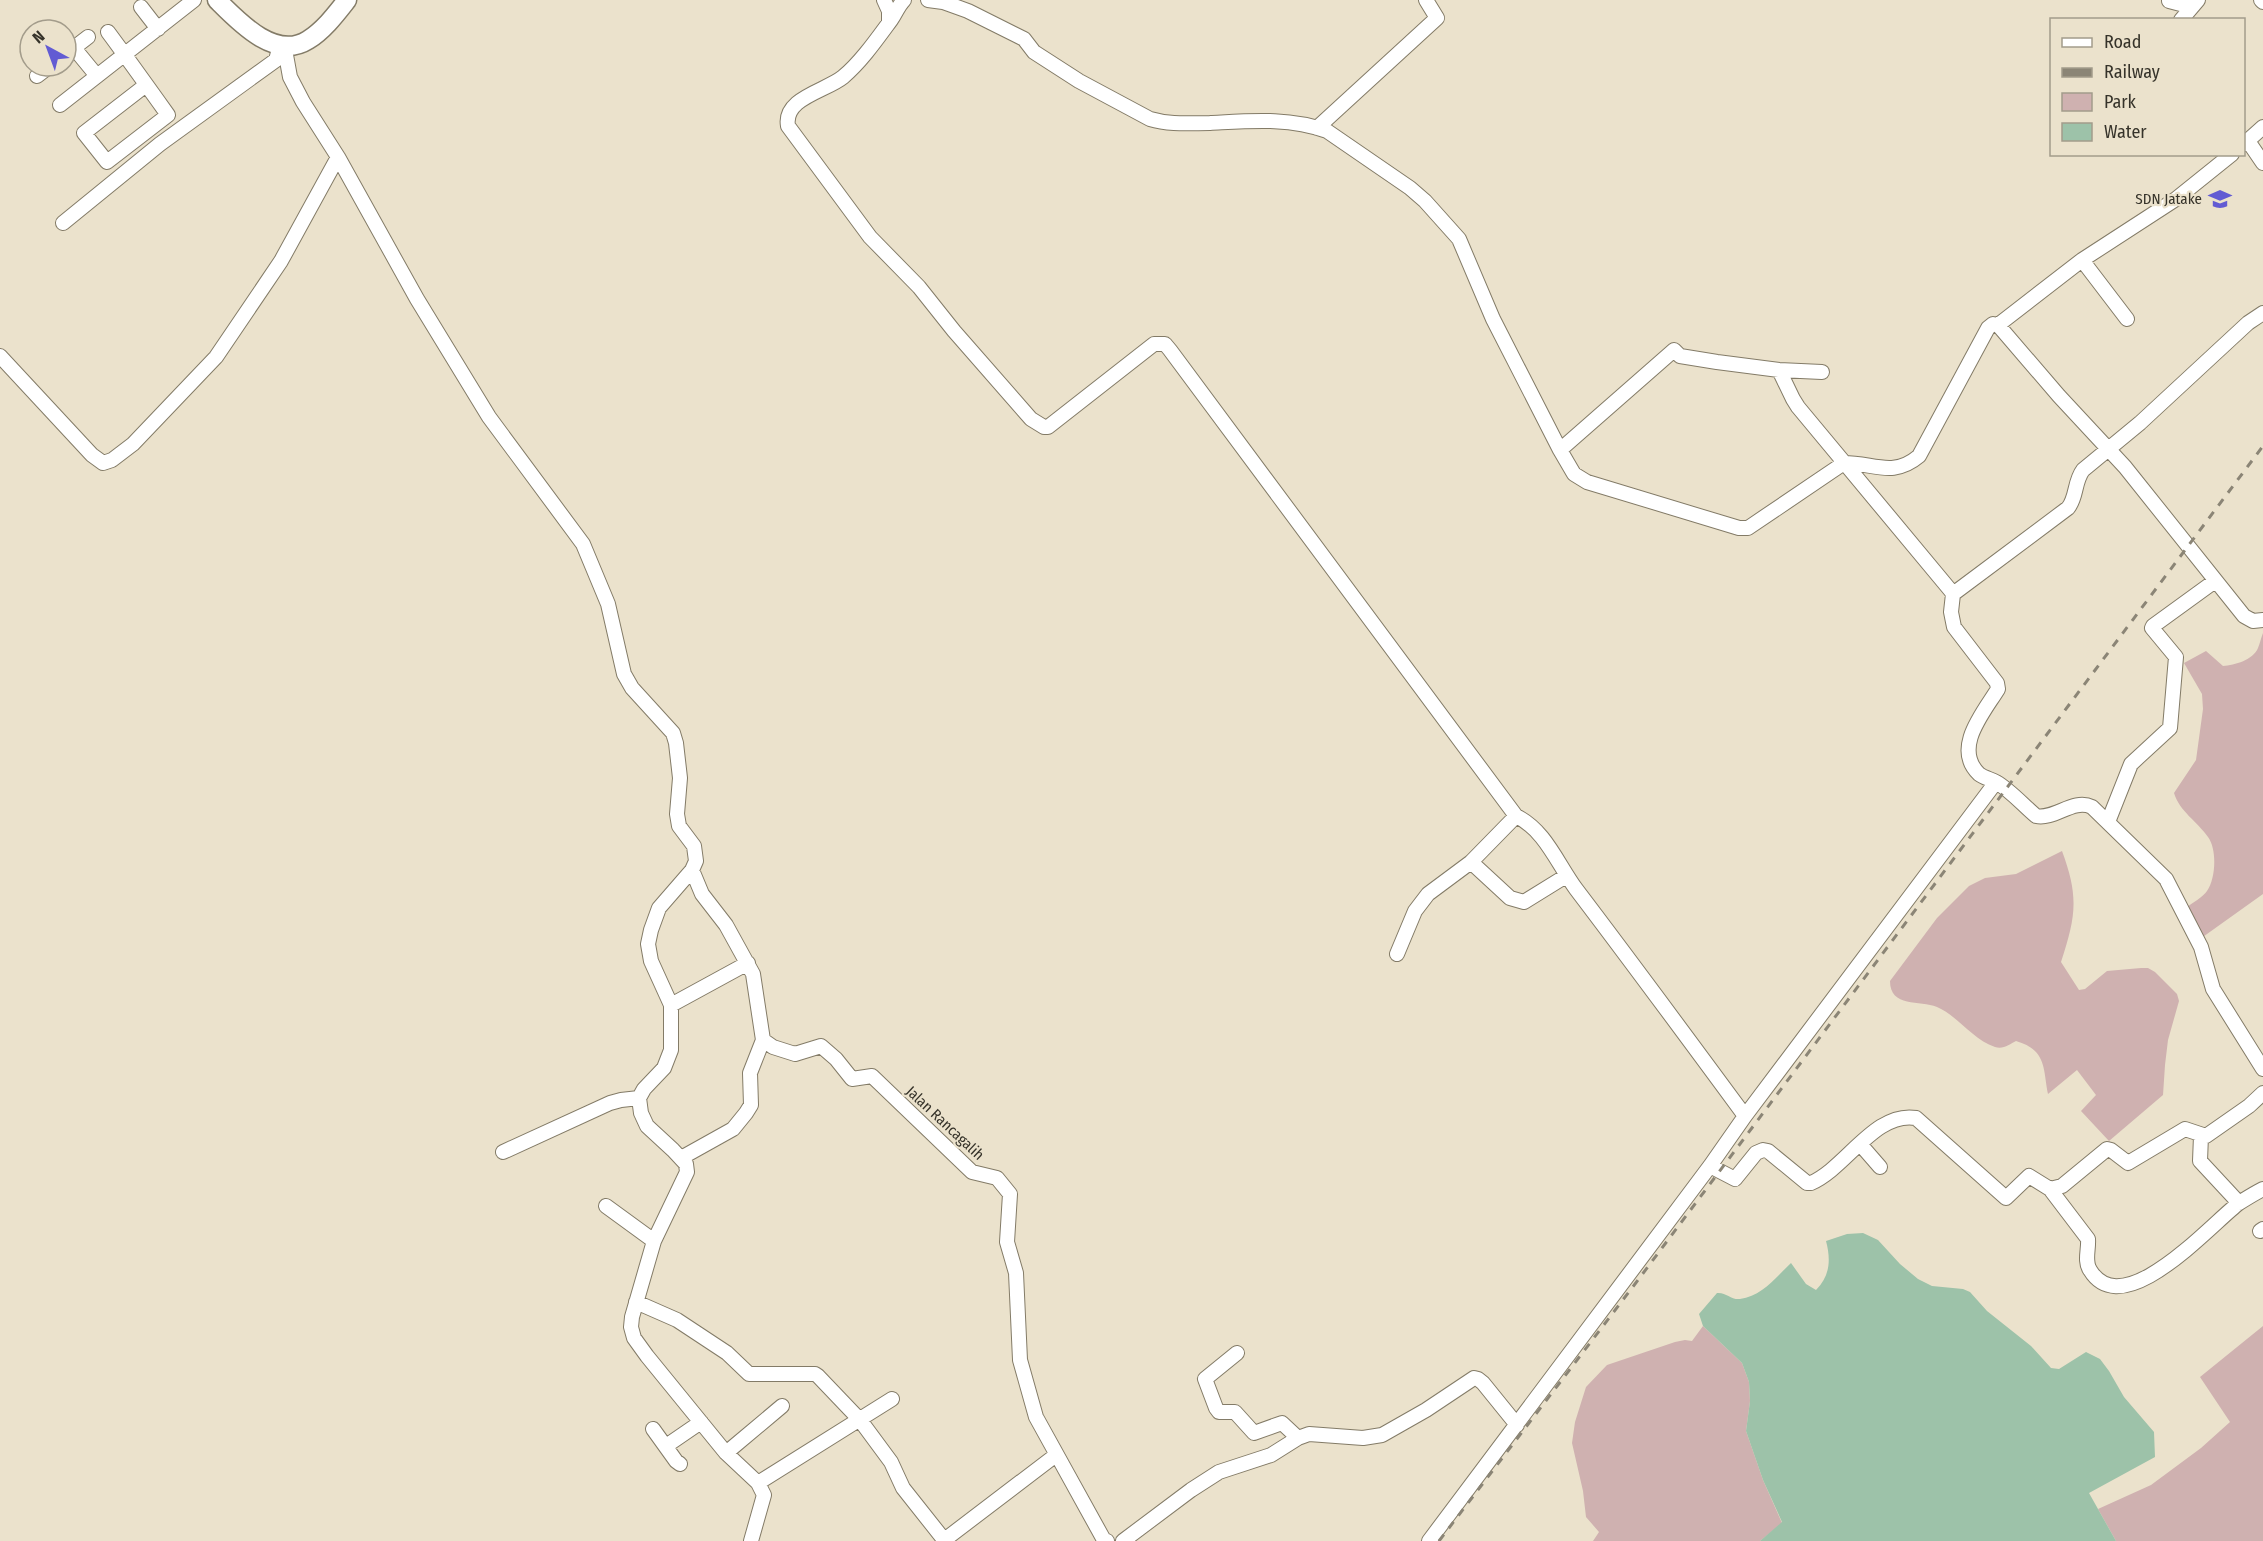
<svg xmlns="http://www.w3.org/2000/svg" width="2263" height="1541" viewBox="0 0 2263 1541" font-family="'Fira Sans Condensed',sans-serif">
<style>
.green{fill:#cfb1b0}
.water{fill:#9dc2a9}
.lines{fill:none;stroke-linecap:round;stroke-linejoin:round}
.minor-casing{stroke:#837b67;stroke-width:16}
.major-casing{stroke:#837b67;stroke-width:21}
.minor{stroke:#fff;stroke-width:14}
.major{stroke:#fff;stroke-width:18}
.rail{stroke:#8b8576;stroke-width:3;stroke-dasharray:8 8;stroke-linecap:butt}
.labels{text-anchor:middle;stroke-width:4.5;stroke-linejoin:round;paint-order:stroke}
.poi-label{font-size:15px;fill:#36332a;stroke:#ebe2cc;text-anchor:end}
.street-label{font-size:15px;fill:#36332a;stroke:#ebe2cc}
</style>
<rect width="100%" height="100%" fill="#ebe2cc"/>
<!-- green -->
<path class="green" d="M2263 633V894L2200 939 2186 908C2192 903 2203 897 2207 891 2216 878 2217 849 2208 837 2197 821 2180 812 2174 793L2196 760 2203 709 2202 694 2184 663 2206 651 2223 666C2235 665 2253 660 2258 648 2260 643 2261 638 2263 633Z
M2062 851C2079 897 2076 916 2061 962L2079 990 2085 989 2107 971 2141 968H2148L2155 972 2177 994 2179 1001 2168 1040 2165 1065 2163 1095 2109 1141 2081 1111 2096 1095 2077 1070 2048 1094C2043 1069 2047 1050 2016 1041 2010 1044 2003 1050 1995 1047 1973 1040 1958 1016 1937 1007 1920 1000 1890 1008 1890 981L1937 918 1969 886 1985 878 2016 874Z
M1703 1326 1742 1363 1749 1382 1750 1401 1746 1431 1763 1480 1782 1523 1760 1541H1593L1599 1532 1586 1517 1583 1491 1572 1443 1575 1422 1586 1387 1607 1365 1675 1342 1685 1340 1692 1341Z
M2263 1326V1541H2116L2098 1509 2151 1485 2201 1448 2230 1422 2200 1377Z"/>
<!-- water -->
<path class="water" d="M1863 1233 1878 1240 1900 1264 1918 1279 1932 1286 1963 1289 1970 1292 1987 1311 2031 1346 2051 1368 2059 1369 2086 1352 2100 1359 2109 1371 2124 1397 2154 1432 2155 1457 2089 1493 2116 1541H1760L1782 1522 1763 1480 1746 1431 1750 1401 1749 1382 1742 1363 1703 1326 1699 1314 1717 1293C1726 1292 1731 1300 1740 1299 1762 1296 1776 1277 1791 1263L1806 1284 1816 1290C1830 1276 1831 1260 1826 1241L1847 1234Z"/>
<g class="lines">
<!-- minor casing -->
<g class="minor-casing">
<path id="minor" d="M884 0 889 11V22
M904 0C898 6 896 13 891 20 877 39 861 62 843 77 826 91 783 98 788 126L870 237 919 287 954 331 1031 419 1044 427H1048L1154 344H1165L1170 350 1516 816C1545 830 1557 863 1576 889 1633 964 1689 1040 1745 1116
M928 0 943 2 968 11 1024 39 1034 52 1079 81 1150 119C1170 125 1190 123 1210 123 1249 121 1289 117 1327 131L1410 188 1425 201 1459 239 1493 319 1560 450 1574 474 1587 482 1739 528H1748L1844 463C1874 463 1893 478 1919 456L1988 328 1993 324 1998 325 2059 396 2125 467 2244 616 2253 621 2263 620
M2261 0 2263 2
M2169 1 2192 7
M141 7 158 29
M2181 20 2198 0
M108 32C128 59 148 87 168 115L107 162 84 133 146 85
M284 44 290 77 303 102 338 157 417 299 489 417 583 544 608 604 624 674 632 688 673 733 676 743 680 778 677 814 679 826 694 846 696 861 692 870 659 908 651 930 648 944 651 961 671 1005V1050L664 1068 644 1089 639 1098 641 1113 647 1126 673 1150 686 1164 687 1172 654 1241 632 1317 631 1327 634 1338 647 1356 726 1453 758 1483 764 1495 751 1541
M74 48 97 76
M66 54 88 37
M37 76 50 66
M60 105 194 0
M1317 128 1437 18 1426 0
M2248 141 2263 163
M2244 144 2263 127
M63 223 160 144 276 60 280 45
M2082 260 2127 319
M1998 325 2082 260 2176 199 2232 154
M0 356 92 455 103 463 112 460 133 444 216 357 281 261 338 157
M1779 370 1793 399 1798 407 1951 591 1953 594 1951 612 1954 627 1997 683 1998 689C1984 712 1952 748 1979 774 1984 778 1991 779 1996 782 2010 790 2023 805 2036 816 2055 820 2073 798 2092 807L2166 879 2201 947 2213 989 2263 1069
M1560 450 1674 350 1680 356 1717 362 1779 370 1822 372
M1953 594 2068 508C2077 497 2074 482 2083 470L2140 423 2248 323 2263 313
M2108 822 2131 764 2170 728 2176 657 2152 628 2153 626 2215 581
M1471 862 1510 898 1524 902 1566 876
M692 870 702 894 726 925 753 974 763 1040 773 1047 795 1054 821 1046 836 1059 852 1079 872 1076 972 1172 997 1178 1010 1194 1007 1242 1016 1273 1020 1360 1036 1417 1104 1540 1107 1541
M1397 954 1415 911 1428 894 1471 862 1516 816
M671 1005 748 963
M2201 1136 2200 1161 2239 1203
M1860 1144 1880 1167
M503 1152 610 1103 621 1100 639 1098
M681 1158 733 1129 746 1113 751 1105 750 1073 763 1040
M1710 1166 1735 1179 1756 1153 1763 1150 1768 1151 1807 1183H1811C1846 1168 1875 1111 1916 1118L2006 1198 2029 1176 2050 1189 2062 1186 2107 1149 2111 1150 2128 1163 2185 1129 2206 1136 2249 1106 2263 1093
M2050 1189 2088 1239C2089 1249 2084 1261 2090 1270 2123 1325 2211 1224 2239 1203 2247 1198 2255 1193 2263 1189
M606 1206 654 1241
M2260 1231 2263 1229
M636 1302 677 1320 727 1353 749 1374H815L818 1376 860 1420 891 1462 903 1488 945 1541
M1237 1353 1205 1379 1216 1408 1219 1412H1235L1254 1433 1282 1423 1298 1438
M653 1429 676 1461 680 1464
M666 1446 701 1422
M726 1453 782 1406
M758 1483 892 1399
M943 1541 1056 1455
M1123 1541 1191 1490 1219 1472 1271 1455 1298 1438 1309 1434 1363 1438 1382 1435 1426 1410 1474 1378 1478 1379 1483 1383 1517 1425
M1429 1541 1710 1166 1745 1116 1996 782"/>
</g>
<!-- major casing -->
<g class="major-casing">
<path id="major" d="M217 0C238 21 275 61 308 40 324 30 336 14 347 0"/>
</g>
<!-- minor -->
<use href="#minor" class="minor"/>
<!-- major -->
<use href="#major" class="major"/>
<!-- rail -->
<path class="rail" d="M1439 1541 1635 1284 2263 446"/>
</g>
<!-- icons -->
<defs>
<g id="school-bare" transform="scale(1.8)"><path d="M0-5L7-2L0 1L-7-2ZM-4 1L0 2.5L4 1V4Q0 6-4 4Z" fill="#625bd3" stroke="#ebe2cc" stroke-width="2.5" paint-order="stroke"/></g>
</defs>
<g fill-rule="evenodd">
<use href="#school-bare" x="2220" y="199"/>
</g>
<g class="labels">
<!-- poi labels -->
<g class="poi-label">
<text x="2202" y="204">SDN Jatake</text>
</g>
<!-- street labels -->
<g class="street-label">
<text transform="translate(945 1123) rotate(43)" y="5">Jalan Rancagalih</text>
</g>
</g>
<!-- legend -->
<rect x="2050" y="18" width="195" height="138" fill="#ebe2cc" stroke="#a39c8b" stroke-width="1.5"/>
<rect x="2062" y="38" width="30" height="9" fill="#ffffff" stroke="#a39c8b" stroke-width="1.5"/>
<text x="2104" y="48" font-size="18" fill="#36332a">Road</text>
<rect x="2062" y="68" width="30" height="9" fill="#8b8576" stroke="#a39c8b" stroke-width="1.5"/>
<text x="2104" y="78" font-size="18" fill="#36332a">Railway</text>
<rect x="2062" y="93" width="30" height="18" fill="#cfb1b0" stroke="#a39c8b" stroke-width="1.5"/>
<text x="2104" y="108" font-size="18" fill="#36332a">Park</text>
<rect x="2062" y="123" width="30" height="18" fill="#9dc2a9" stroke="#a39c8b" stroke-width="1.5"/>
<text x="2104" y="138" font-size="18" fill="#36332a">Water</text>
<!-- north arrow -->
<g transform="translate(48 48) rotate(319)"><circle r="28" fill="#ebe2cc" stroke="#a39c8b" stroke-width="1.5"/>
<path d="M0-4.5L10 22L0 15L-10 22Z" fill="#625bd3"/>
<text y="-9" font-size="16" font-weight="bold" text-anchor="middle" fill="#36332a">N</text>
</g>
</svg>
